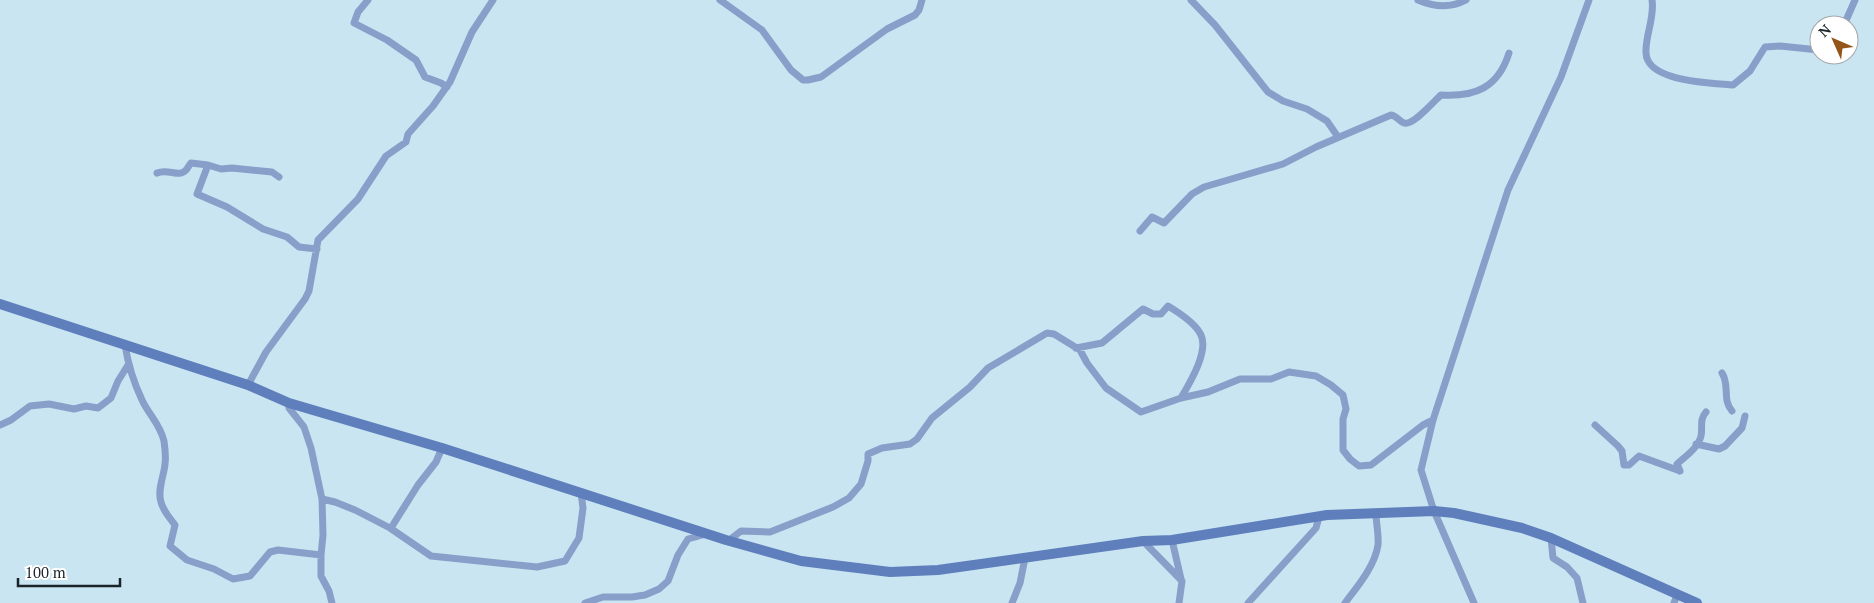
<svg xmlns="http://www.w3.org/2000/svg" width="1874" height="603" viewBox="0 0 1874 603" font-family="'PT Serif',serif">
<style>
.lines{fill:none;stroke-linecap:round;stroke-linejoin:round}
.street{stroke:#889fc9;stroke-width:7}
.secondary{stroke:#5e7fbc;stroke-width:10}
</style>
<rect width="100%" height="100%" fill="#cae5f2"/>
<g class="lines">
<!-- street -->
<path class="street" d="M368 0 358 12 354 23 387 40 416 60 425 77 441 83 447 87
M720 0 762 30 791 70 803 80H808L821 77 887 29 915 15 919 10 922 0
M1191 0 1215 25 1268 92 1283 101 1307 109 1327 121 1338 137
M1418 0C1434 7 1451 8 1466 0
M1652 0C1655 17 1645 36 1646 53 1647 82 1712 83 1733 85L1750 71 1765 47 1780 46 1819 50
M1844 25 1855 0
M208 165 197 194 227 207 263 229 287 237 299 247 317 249
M157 173C168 168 179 178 186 170 188 168 189 165 191 163L208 165 221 169 232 168 272 172 279 177
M1140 231 1152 217 1164 223 1192 194 1204 187 1283 164 1316 147 1391 115C1397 116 1399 121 1404 123 1413 126 1434 101 1441 95 1475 97 1498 88 1509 53
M125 345C128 364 134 383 142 400 149 415 160 424 164 441 165 448 166 457 165 464 164 476 157 490 161 502 163 511 170 518 175 525L170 546 187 560 214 569 233 579 250 576 270 552 278 550 321 555
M1076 348 1102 343 1143 309 1153 314H1161L1168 306C1178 312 1196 324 1201 335 1209 352 1189 384 1181 398
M1722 373C1730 385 1722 400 1732 411
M248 385 266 352 305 299 309 291 318 240 358 199 386 156 406 142 408 134 433 106 450 82 472 32 493 0
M289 403V408L304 427 311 448 322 499 323 535 321 555V576L329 591 332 603
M0 425 11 420 30 406 49 404 74 409 86 406 98 408 111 398 118 381 128 365
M1595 425 1618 446 1622 451 1624 465H1629L1639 456 1680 471
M1696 444 1719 449 1725 446 1742 428 1745 416
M1680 471 1677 464C1686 456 1698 448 1701 436 1703 427 1699 420 1706 412
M322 499 335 502 355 510 390 528 431 556 537 567 565 561 579 538 583 508 581 493
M391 528 418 485 436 462 442 448
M1551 538 1553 558 1567 567 1577 578 1583 603
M1172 540 1181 579
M728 541 741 531 770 532 833 507 849 498 861 484 868 461V454L882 448 910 444 917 439 932 418 970 387 988 368 1047 333 1054 334 1080 350 1087 363 1106 388 1141 412 1181 398 1208 392 1240 379H1271L1289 372 1316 376 1331 385 1343 395 1346 409 1343 419V450L1350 459 1359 466 1371 465 1423 425 1433 420
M1143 541 1182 581 1179 603
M585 603 603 597H632L645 595 659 589 668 581 678 555 688 539 706 534
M1012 603 1020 583 1025 558
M1248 603 1316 528 1319 517
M1345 603C1357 587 1375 566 1378 545 1379 535 1376 523 1376 513
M1474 603 1434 511 1421 470 1433 420 1508 190 1561 77 1589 0
M1674 603 1677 595"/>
<!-- secondary -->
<path class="secondary" d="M0 304 248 385 289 403 442 448 726 540 801 561 890 572 938 570 1143 541 1172 540 1327 515 1434 511 1454 513 1522 528 1551 538 1697 603"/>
</g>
<!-- north arrow -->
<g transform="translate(1834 40) rotate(315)"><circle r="24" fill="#ffffff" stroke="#a3a7a9"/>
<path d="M0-4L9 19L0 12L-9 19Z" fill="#935618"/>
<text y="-8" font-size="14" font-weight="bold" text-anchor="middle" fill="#1a2429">N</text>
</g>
<!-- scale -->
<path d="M18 578v8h102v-8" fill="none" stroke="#1a2429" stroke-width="2.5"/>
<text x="25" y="578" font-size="15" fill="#1a2429" stroke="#ffffff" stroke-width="4" paint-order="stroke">100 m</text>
</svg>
